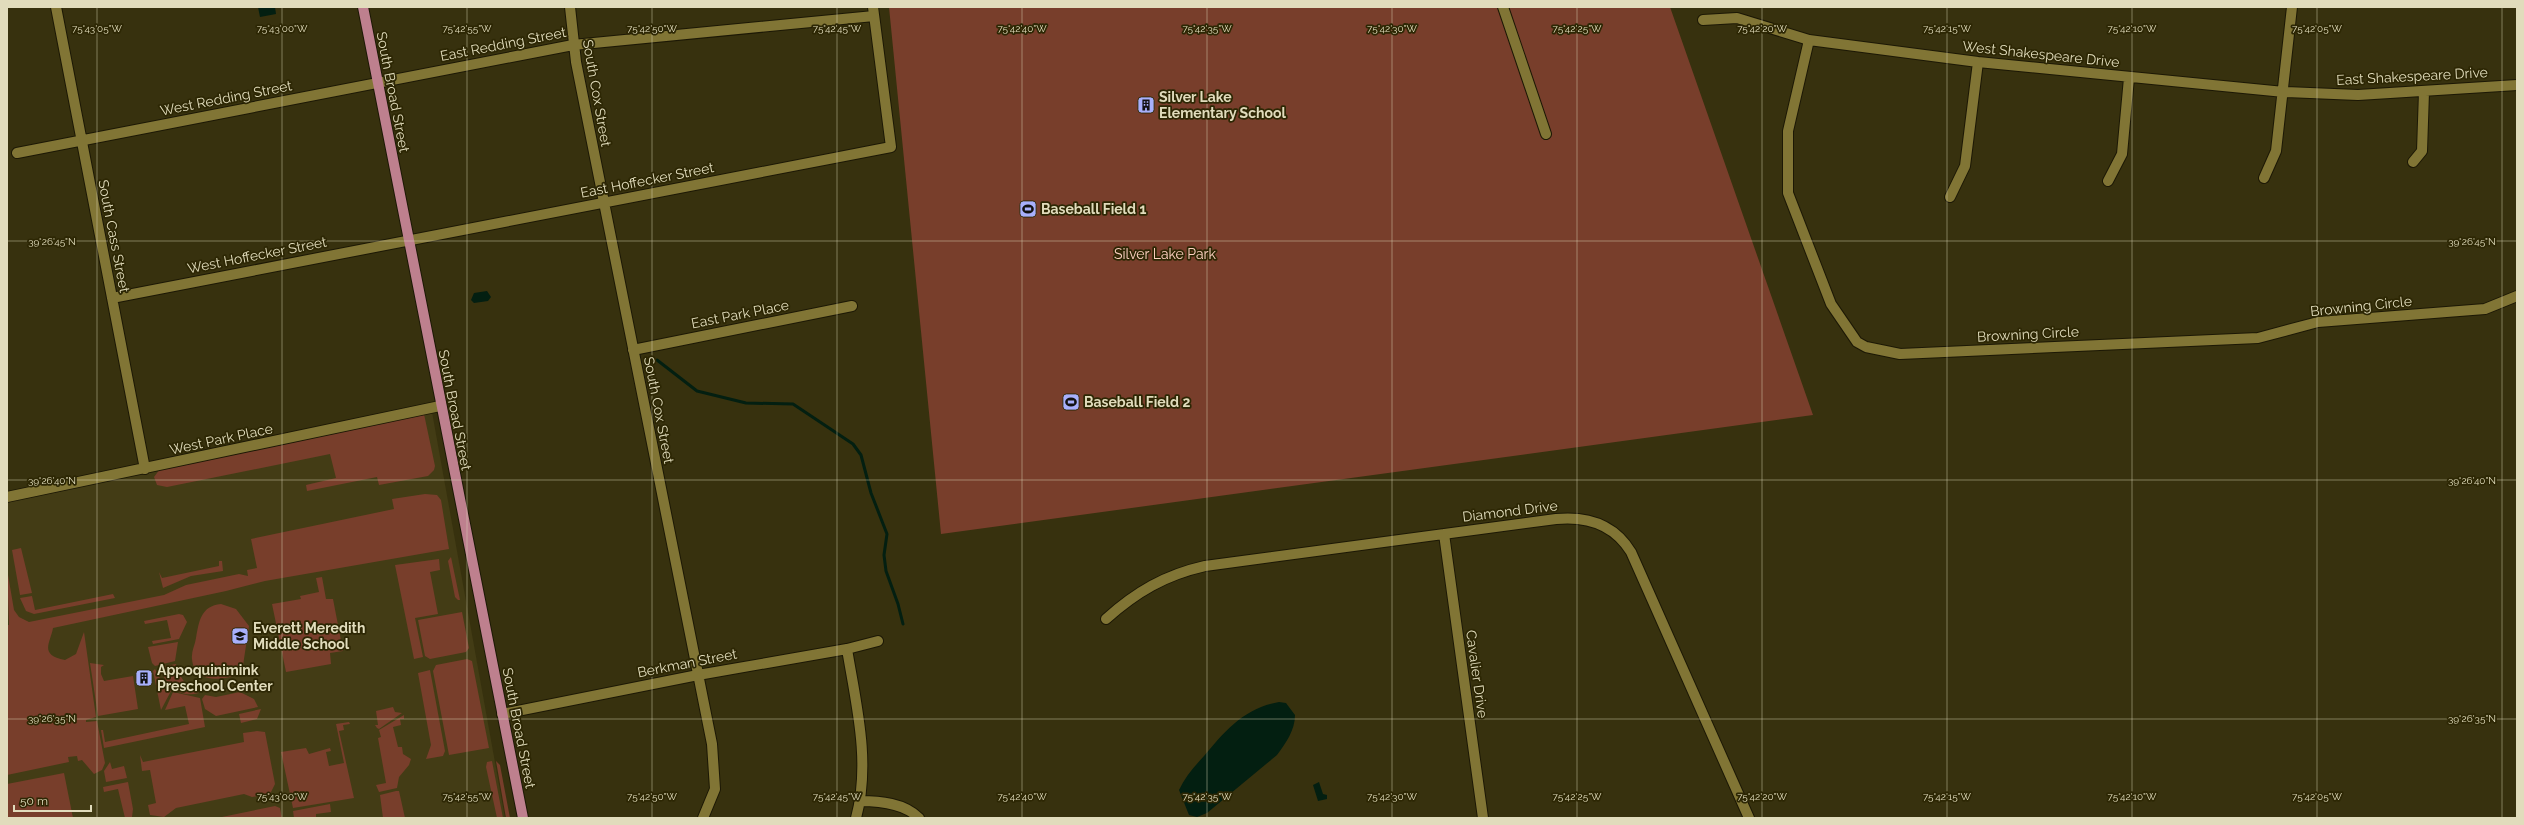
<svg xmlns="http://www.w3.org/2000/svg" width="2524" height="825" viewBox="0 0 2524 825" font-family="Raleway,sans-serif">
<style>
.built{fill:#433c15}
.green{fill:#783e2b}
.water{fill:#031f11}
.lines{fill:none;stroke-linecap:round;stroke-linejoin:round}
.stream{stroke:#031f11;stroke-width:3}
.minor-casing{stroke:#1c1805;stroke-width:12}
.major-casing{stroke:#1c1805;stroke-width:12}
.minor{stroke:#817535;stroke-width:10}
.major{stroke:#be808e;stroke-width:10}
.ticks{fill:none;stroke:#e1dcbc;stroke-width:1;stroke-opacity:0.45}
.labels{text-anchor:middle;stroke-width:3.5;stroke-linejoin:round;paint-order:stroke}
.street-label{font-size:14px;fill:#e1dcbc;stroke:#2d2704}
.poi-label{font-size:14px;font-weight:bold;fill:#e1dcbc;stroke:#2d2704;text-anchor:start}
.park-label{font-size:14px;fill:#fed0c1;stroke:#2d2704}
.ticks-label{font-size:10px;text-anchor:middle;fill:#e1dcbc;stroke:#2d2704;stroke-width:3.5;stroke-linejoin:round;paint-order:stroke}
</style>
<rect width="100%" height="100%" fill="#37310e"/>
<!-- built -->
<path class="built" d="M432 412 505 818H7V502Z"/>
<!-- green -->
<path class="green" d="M889 7H1670L1813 415 941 534Z
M424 414 435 466 434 470 428 476 379 485 377 477 307 491 306 485 336 478 330 454 167 487 157 485 154 477 160 469Z
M425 494 437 495 441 500 449 549 265 581 226 591 53 628C50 644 39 655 65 660L76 654 84 632 96 717 86 720V722L97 721 105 763 102 770 94 774 82 760 78 761 77 756 68 757 69 762 7 775V625H9L7 569 14 610 19 617 29 622 164 595 186 585 239 574 248 576 247 570 257 568 251 539 394 509 392 499Z
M21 548 32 593 20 595 12 550Z
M451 557 460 600H458L455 597 448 561Z
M439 559 440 570 430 572 438 614 415 618 423 657 414 659 395 565Z
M219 561H222L223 571 191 576 163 588 159 572 162 578 219 566Z
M322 577 326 599H333L343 651 330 653 331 664 286 672 272 604 301 599 300 596 319 592 316 578Z
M113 594 115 598 34 614 26 611 20 598 32 596 35 610Z
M221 604 236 609 249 626 242 672C227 681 194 685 192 659 191 652 195 645 196 638 199 621 201 606 221 604Z
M462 612 469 648 466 652 430 659 425 656 418 620Z
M179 614 183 615 187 622 179 639 153 644 152 641 171 638 167 620 145 624 144 621Z
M178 642 175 661 155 666 152 663 148 647Z
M467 659 472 661 489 748 449 755 433 671 436 665Z
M90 663 104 665 101 667V674L104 681 133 676 138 709 98 716Z
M176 664C179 677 187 688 199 693 178 699 166 684 159 667Z
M155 669 163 684 171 691 161 710 153 671Z
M430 670 445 751 443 756 426 759 431 745 418 673Z
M173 692 200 698 205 727 104 748 101 730H103L105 742 189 724 185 706 165 710Z
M240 692 254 699 258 707 216 716 205 709 202 699 205 695 216 697Z
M393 707 395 712 402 713 379 729 377 728 375 725H378L376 711Z
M261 709 257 719 241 723 239 714Z
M404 715V719H400L401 725 393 727 398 747H402L403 754 411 759 409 765 399 777 397 788 379 792 376 785 386 783 378 738 381 737 379 730Z
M349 722 350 724 343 725 344 730 339 731 354 798 293 808 281 752 306 748 309 754 330 748 331 751 326 752 329 766 344 763 336 724Z
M257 731 265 732 275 784 270 794 252 797 244 794 176 808 164 817 150 815 148 805 156 803 150 770 142 771 140 755 143 762 244 742 243 733Z
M492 761 503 818H497L486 767 487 762Z
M496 761 500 765 510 818H506Z
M110 762 112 769 124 766 127 778 106 782 104 771Z
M64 773 73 818H7V784Z
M128 782 133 809 132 817 125 818 118 789 104 792 103 787Z
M396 791H399L405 818H383L380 795Z
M330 804 331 812 316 814V818H294L293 811Z
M275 806 280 808 282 818H217Z"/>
<!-- water -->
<path class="water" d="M258 7H275L276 14 260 17Z
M487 291 491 297 488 301 474 303 471 300 474 293Z
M1279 702 1286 703 1295 715C1295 730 1286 743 1277 755L1207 813 1197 817 1189 815 1179 790C1185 777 1194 767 1204 756 1225 731 1244 708 1279 702Z
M1319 782 1323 794 1327 795V799L1318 801 1313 785Z"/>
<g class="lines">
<!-- stream -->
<path class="stream" d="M657 360 697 391 746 403 793 404 853 444 861 455 871 493 887 534 884 555 886 571 898 604 903 624"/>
<!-- minor casing -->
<g class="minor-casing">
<path id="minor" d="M56 7 145 469
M570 7 576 62 712 744 715 789 703 818
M1503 7 1546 134
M1703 20 1737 18 1809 40 1978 62 2284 92 2358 95 2517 85
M1809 40 1788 131V193L1831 304 1857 342 1866 347 1900 354 2258 338 2318 322 2485 309 2517 296
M17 153 573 45 874 16
M2413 162 2422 151 2424 92
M2264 178 2276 151 2292 7
M2108 181 2122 154 2129 78
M1950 197 1965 166 1978 62
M112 298 891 147 873 7
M633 350 852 306
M7 497 440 406
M1444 534 1483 818
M1106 619C1136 592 1165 575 1205 566L1556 519C1587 516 1614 524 1631 552L1749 818
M847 649C856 704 871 762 856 818
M502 714 698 675 847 649 878 641
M860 801C880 801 904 803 919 818"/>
</g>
<!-- major casing -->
<g class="major-casing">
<path id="major" d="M363 7 523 818"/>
</g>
<!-- minor -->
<use href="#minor" class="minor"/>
<!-- major -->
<use href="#major" class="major"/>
</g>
<!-- ticks -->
<path class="ticks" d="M97 7V818M282 7V818M467 7V818M652 7V818M837 7V818M1022 7V818M1207 7V818M1392 7V818M1577 7V818M1762 7V818M1947 7V818M2132 7V818M2317 7V818M2502 7V818M7 241H2517M7 480H2517M7 719H2517"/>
<!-- icons -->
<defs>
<g id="building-square" transform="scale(0.9)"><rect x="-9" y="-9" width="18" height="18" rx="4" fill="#a8b0fc" stroke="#2d2704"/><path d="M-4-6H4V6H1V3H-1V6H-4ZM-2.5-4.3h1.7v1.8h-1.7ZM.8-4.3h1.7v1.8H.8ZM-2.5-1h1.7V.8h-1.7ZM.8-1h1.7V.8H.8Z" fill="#111"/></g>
<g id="stadium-square" transform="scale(0.9)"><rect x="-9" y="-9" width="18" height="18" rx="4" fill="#a8b0fc" stroke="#2d2704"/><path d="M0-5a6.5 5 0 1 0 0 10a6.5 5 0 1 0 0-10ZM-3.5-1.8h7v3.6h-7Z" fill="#111"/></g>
<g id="school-square" transform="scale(0.9)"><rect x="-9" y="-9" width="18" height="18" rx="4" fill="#a8b0fc" stroke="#2d2704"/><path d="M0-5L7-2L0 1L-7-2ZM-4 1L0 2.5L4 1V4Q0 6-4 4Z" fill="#111"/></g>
</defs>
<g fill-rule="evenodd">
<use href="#building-square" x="1146" y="105"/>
<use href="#stadium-square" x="1028" y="209"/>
<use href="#stadium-square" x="1071" y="402"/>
<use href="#school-square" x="240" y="636"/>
<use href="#building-square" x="144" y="678"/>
</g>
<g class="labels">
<!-- street labels -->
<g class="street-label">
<text transform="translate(503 44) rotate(-11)" y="5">East Redding Street</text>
<text transform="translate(2041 54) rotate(6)" y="5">West Shakespeare Drive</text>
<text transform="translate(2412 76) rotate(-3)" y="5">East Shakespeare Drive</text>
<text transform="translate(393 92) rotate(79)" y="5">South Broad Street</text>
<text transform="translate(597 93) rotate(80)" y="5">South Cox Street</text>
<text transform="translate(226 98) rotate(-11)" y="5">West Redding Street</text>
<text transform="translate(647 180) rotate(-11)" y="5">East Hoffecker Street</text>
<text transform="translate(114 236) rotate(79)" y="5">South Cass Street</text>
<text transform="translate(257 255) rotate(-11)" y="5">West Hoffecker Street</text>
<text transform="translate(2361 306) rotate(-6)" y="5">Browning Circle</text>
<text transform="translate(740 314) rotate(-11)" y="5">East Park Place</text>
<text transform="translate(2028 334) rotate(-3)" y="5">Browning Circle</text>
<text transform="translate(455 410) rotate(79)" y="5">South Broad Street</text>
<text transform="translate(659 410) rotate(79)" y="5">South Cox Street</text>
<text transform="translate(221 439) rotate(-12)" y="5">West Park Place</text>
<text transform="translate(1510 511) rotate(-7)" y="5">Diamond Drive</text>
<text transform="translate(687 663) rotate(-11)" y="5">Berkman Street</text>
<text transform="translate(1477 674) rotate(82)" y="5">Cavalier Drive</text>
<text transform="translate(519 728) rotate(79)" y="5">South Broad Street</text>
</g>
<!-- poi labels -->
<g class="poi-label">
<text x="1159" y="102">Silver Lake<tspan x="1159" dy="16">Elementary School</tspan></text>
<text x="1041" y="214">Baseball Field 1</text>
<text x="1084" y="407">Baseball Field 2</text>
<text x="253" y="633">Everett Meredith<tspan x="253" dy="16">Middle School</tspan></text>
<text x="157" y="675">Appoquinimink<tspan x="157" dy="16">Preschool Center</tspan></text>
</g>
<!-- park labels -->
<g class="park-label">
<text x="1165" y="259">Silver Lake Park</text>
</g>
</g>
<g class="ticks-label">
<text x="97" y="32">75°43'05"W</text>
<text x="282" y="32">75°43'00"W</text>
<text x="467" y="32">75°42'55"W</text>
<text x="652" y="32">75°42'50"W</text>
<text x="837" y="32">75°42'45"W</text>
<text x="1022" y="32">75°42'40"W</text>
<text x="1207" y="32">75°42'35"W</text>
<text x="1392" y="32">75°42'30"W</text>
<text x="1577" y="32">75°42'25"W</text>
<text x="1762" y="32">75°42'20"W</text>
<text x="1947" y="32">75°42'15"W</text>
<text x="2132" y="32">75°42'10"W</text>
<text x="2317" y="32">75°42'05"W</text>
<text x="52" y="245">39°26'45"N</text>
<text x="2472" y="245">39°26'45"N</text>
<text x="52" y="484">39°26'40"N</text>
<text x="2472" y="484">39°26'40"N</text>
<text x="52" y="722">39°26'35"N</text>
<text x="2472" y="722">39°26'35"N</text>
<text x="282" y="800">75°43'00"W</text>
<text x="467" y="800">75°42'55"W</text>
<text x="652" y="800">75°42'50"W</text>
<text x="837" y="800">75°42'45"W</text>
<text x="1022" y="800">75°42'40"W</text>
<text x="1207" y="800">75°42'35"W</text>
<text x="1392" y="800">75°42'30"W</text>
<text x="1577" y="800">75°42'25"W</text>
<text x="1762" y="800">75°42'20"W</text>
<text x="1947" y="800">75°42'15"W</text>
<text x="2132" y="800">75°42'10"W</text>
<text x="2317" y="800">75°42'05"W</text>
</g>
<!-- border -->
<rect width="2524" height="825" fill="none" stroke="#e1dcbc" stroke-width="16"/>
<!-- scale -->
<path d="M14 805v6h77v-6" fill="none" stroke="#e1dcbc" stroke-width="2"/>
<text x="20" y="805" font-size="12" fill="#e1dcbc" stroke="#2d2704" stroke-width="3" paint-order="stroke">50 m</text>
</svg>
